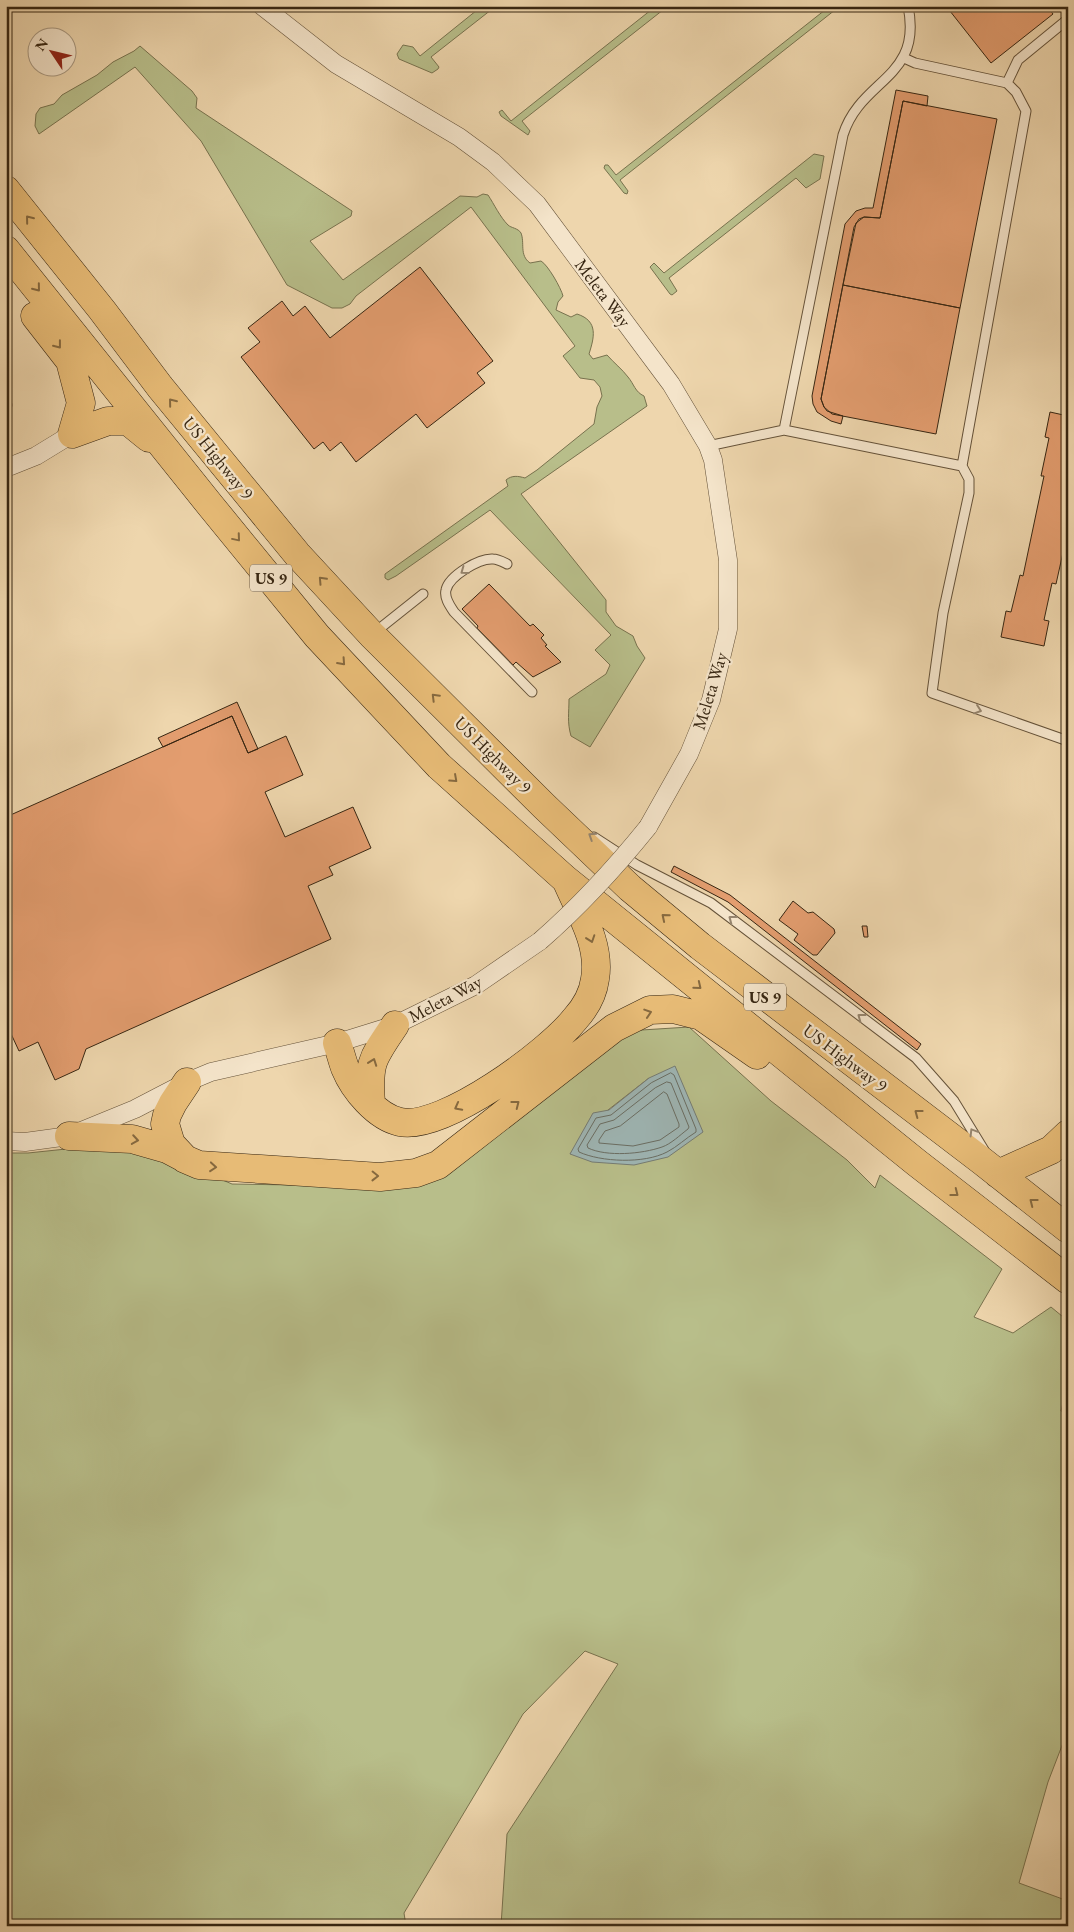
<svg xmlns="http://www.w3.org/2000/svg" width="1074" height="1932" viewBox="0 0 1074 1932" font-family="'EB Garamond',serif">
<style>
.green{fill:#b8be8a;stroke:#78724e;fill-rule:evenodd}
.water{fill:#9eb6b5;stroke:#757c74}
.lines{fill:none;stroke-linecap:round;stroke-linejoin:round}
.shore{stroke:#6a6e64;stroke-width:1}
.building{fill:#e39d6f;stroke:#372612}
.lane-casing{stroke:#655239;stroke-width:11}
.street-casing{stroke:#655239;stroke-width:19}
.highway-casing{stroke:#372612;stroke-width:29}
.lane{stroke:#f4e4ca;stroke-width:9}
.street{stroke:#f4e4ca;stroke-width:18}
.highway{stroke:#e7bb76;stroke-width:28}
.street-bridge-casing{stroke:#655239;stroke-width:19;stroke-linecap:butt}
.street-bridge{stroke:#f4e4ca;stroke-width:18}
.oneway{stroke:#86693f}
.oneway2{stroke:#96856e}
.labels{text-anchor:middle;stroke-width:4.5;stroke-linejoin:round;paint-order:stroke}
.shield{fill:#f4e4ca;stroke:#705f49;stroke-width:1}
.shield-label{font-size:16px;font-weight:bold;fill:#372612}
.street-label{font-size:18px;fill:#372612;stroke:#f4e4ca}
</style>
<rect width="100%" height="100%" fill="#eed6ad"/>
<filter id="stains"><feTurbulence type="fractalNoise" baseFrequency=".004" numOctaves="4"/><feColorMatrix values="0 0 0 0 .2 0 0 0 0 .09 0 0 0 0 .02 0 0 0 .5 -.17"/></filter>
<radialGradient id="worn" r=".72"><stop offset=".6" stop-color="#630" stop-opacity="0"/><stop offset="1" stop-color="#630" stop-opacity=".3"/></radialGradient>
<!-- green -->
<path class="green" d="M482 6H496L431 57 439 67 438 69 432 73 399 59 397 54 403 45 413 47 420 56Z
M656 6H668L522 121 530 131 528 135 501 116 499 112 502 110 511 121Z
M830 6H840L620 180 628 191 627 194 624 193 604 168 605 165H608L616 175Z
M140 46 192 91 197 98 196 108 352 211 351 216 310 241 343 280 460 196 477 197 483 194 488 195C494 204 500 217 508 225 511 228 518 228 521 233 525 243 519 255 530 263L541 261C548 265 561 288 563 296L558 302 556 310 571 317 577 314C599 321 594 338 589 354L593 359 607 355C614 363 622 369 628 377 634 384 635 392 644 396L647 406 521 494 606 600V612L616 626 633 636 637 646 645 658 590 747 571 736C567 722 569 713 569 699L606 674 610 665 595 650 611 635 490 510 396 576 388 580 385 578V574L508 486 506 480C512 475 518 476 525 478L537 470 594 424 597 407 602 396 600 387 594 380 580 378 563 356 575 346 471 207 356 296 350 304 342 308H332L287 285 201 141 135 67 39 134 35 126 36 114 40 108 54 104 62 95 97 75 113 62 134 51Z
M814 154 824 156 820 179 806 188 796 178 669 278 677 291 672 295 670 294 650 267 654 263 664 273Z
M689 1027 771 1101 847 1160 875 1188 880 1175 1002 1269 974 1317 1013 1333 1051 1307 1068 1321V1381L1061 1411 1068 1413V1730L1048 1782 1019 1883 1068 1901V1926H501L507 1834 618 1664 585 1651 523 1714 404 1913 406 1926H6V1153H28L133 1142 232 1184 412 1187 626 1031ZM649 1078 570 1154 608 1110Z"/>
<!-- water -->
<path class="water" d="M675 1066 703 1132 668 1157 634 1165 592 1162 570 1154 593 1113 609 1110 649 1078Z"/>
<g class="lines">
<!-- shore -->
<path class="shore" d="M671 1073 674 1075 696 1129V1132C686 1138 677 1147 667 1152 644 1164 601 1162 579 1152L578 1149 596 1118 611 1115 651 1083Z
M667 1082 671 1083 689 1127 688 1129C680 1135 671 1144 662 1147 642 1154 607 1157 588 1148L587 1145 600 1124 614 1120 655 1088Z
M664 1092 667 1094 679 1124V1127L660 1140 633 1146 599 1143V1140L605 1131 620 1126Z"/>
</g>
<!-- building -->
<path class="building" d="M946 6H1047L1053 14 991 63Z
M896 90 928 96 927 106 903 101 880 218 864 217 859 219 854 227 821 399 824 407 827 411 843 416 841 424 831 421 817 412 813 404 812 396 845 224 856 211 865 208H873Z
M903 101 997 119 960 308 843 285 856 223 864 217 880 218Z
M420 267 493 361 477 373 485 383 427 428 416 414 356 462 341 442 330 451 323 442 314 449 241 357 260 342 248 328 282 301 293 316 305 306 330 338Z
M843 285 960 308 936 434 832 414 824 407 821 399Z
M1050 412 1068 416V530L1056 584 1052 583 1044 620 1049 621 1044 646 1001 637 1006 611 1011 612 1020 575 1023 576 1044 476H1041L1049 438 1045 437Z
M489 584 530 626 533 624 544 635 541 638 547 645 545 646 561 662 533 677 516 662 513 665 477 628 478 626 462 609Z
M237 702 258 749 248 753 232 716 163 747 158 738Z
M232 716 248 753 286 736 303 775 265 792 285 837 353 807 371 848 329 867 333 875 308 886 331 939 86 1049 79 1069 55 1080 38 1042 19 1051 6 1023V817Z
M674 866 730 895 921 1044 917 1050 728 902 671 872Z
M793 901 808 913 813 912 834 929 835 933 817 955H813L794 940 798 934 779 920Z
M862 926H867L868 937H864Z"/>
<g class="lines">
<!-- lane casing -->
<g class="lane-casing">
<path id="lane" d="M908 6C923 79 861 78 843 135L784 430 962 466 969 479V493L943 613 932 693 1068 741
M904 58 915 63 1007 83 1016 92 1026 111 962 466
M1007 83 1018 60 1068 19
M6 406 7 405
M708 446 784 430
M507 564C503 562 498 559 493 559 479 558 449 576 446 590 444 598 450 606 454 612L532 692
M374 633 423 594
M594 837 637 865 711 903 916 1058 954 1101 984 1150"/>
</g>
<!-- street casing -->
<g class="street-casing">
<path id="street" d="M262 6 336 64 459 137 493 162 537 204 671 384 708 446 713 460 728 560V629L711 700 689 754 648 827
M6 468 36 456 72 434
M6 1141 25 1142 69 1136 135 1109 187 1082 211 1072 337 1043 395 1025 476 985 540 941"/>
</g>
<!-- highway casing -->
<g class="highway-casing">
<path id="highway" d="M6 190 102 310 160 387 297 554 372 635 544 806 630 888 700 946 982 1161 1068 1229
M6 250 210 505 317 636 439 766 565 879 917 1163 1068 1280
M35 316 70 361 81 403 72 434
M72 434 108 421H128L149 438
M337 1043C340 1051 342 1060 345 1068 354 1090 377 1117 400 1122 443 1131 549 1052 575 1019 585 1008 593 994 595 979 601 945 580 912 567 882
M187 1082 173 1103 167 1115 165 1124 171 1144 185 1159 199 1165 380 1177 416 1173 438 1165 614 1028 650 1010 673 1009 701 1016 757 1055
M371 1104C368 1062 372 1059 395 1025
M69 1136 132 1139 167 1149 184 1158
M998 1174 1051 1150 1068 1134"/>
</g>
<!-- lane -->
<use href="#lane" class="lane"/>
<!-- street -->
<use href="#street" class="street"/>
<!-- highway -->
<use href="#highway" class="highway"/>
<!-- street-bridge casing -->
<g class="street-bridge-casing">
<path id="street-bridge" d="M540 941C580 906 615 868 648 827"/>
</g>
<!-- street-bridge -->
<use href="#street-bridge" class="street-bridge"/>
</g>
<!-- one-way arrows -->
<defs><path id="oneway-chevron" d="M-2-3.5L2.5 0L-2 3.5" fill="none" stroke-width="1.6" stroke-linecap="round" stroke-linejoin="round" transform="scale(1.25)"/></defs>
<g class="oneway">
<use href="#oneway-chevron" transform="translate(29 219) rotate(-129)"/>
<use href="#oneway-chevron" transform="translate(37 288) rotate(51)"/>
<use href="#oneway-chevron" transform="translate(58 345) rotate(52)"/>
<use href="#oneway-chevron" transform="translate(172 402) rotate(-129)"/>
<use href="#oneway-chevron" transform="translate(237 538) rotate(50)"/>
<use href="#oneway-chevron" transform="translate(322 580) rotate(-133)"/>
<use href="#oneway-chevron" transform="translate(342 662) rotate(48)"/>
<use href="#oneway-chevron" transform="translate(435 697) rotate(-135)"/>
<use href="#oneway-chevron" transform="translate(454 779) rotate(42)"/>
<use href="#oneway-chevron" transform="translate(665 917) rotate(-140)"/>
<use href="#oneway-chevron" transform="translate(591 939) rotate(71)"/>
<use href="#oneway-chevron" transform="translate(698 986) rotate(39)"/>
<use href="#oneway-chevron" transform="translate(648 1013) rotate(-18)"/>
<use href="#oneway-chevron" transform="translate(373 1062) rotate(-70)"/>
<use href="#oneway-chevron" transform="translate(516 1104) rotate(-38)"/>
<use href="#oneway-chevron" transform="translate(458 1107) rotate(152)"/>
<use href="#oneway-chevron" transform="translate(918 1113) rotate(-143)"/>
<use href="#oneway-chevron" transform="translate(135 1140) rotate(9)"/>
<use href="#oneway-chevron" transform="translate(213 1167) rotate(5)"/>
<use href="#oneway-chevron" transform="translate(375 1176) rotate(1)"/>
<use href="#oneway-chevron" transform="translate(955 1193) rotate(38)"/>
<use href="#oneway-chevron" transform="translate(1033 1202) rotate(-142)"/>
</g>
<g class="oneway2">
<use href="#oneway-chevron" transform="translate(464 571) rotate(144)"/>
<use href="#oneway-chevron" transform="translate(978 710) rotate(19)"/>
<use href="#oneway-chevron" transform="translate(592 836) rotate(-147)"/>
<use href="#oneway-chevron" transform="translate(732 919) rotate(-143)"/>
<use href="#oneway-chevron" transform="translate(861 1017) rotate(-143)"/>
<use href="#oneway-chevron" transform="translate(973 1132) rotate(-121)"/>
</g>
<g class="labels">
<!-- shield labels -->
<g class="shield">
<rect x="250" y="564.5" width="42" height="27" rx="4"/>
<rect x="744" y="983.5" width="42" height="27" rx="4"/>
</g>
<g class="shield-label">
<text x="271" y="584">US 9</text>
<text x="765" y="1003">US 9</text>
</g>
<!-- street labels -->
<g class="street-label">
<text transform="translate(603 293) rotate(53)" y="6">Meleta Way</text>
<text transform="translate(218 458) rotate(51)" y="6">US Highway 9</text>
<text transform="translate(710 691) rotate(-73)" y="6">Meleta Way</text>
<text transform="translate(493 755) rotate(45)" y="6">US Highway 9</text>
<text transform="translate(445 999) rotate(-28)" y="6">Meleta Way</text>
<text transform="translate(845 1058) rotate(37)" y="6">US Highway 9</text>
</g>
</g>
<!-- margin -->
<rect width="1074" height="1932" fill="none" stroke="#eed6ad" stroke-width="25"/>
<rect x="8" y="8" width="1059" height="1917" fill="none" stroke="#372612" stroke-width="2.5"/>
<rect x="12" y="12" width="1049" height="1907" fill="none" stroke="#372612"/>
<!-- north arrow -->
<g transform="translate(52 52) rotate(305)"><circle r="24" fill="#f4e4ca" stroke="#a89880"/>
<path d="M0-4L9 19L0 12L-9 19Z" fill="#8f2418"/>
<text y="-8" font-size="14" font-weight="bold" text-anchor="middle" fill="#372612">N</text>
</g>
<rect width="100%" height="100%" filter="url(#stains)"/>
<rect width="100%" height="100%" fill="url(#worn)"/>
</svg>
